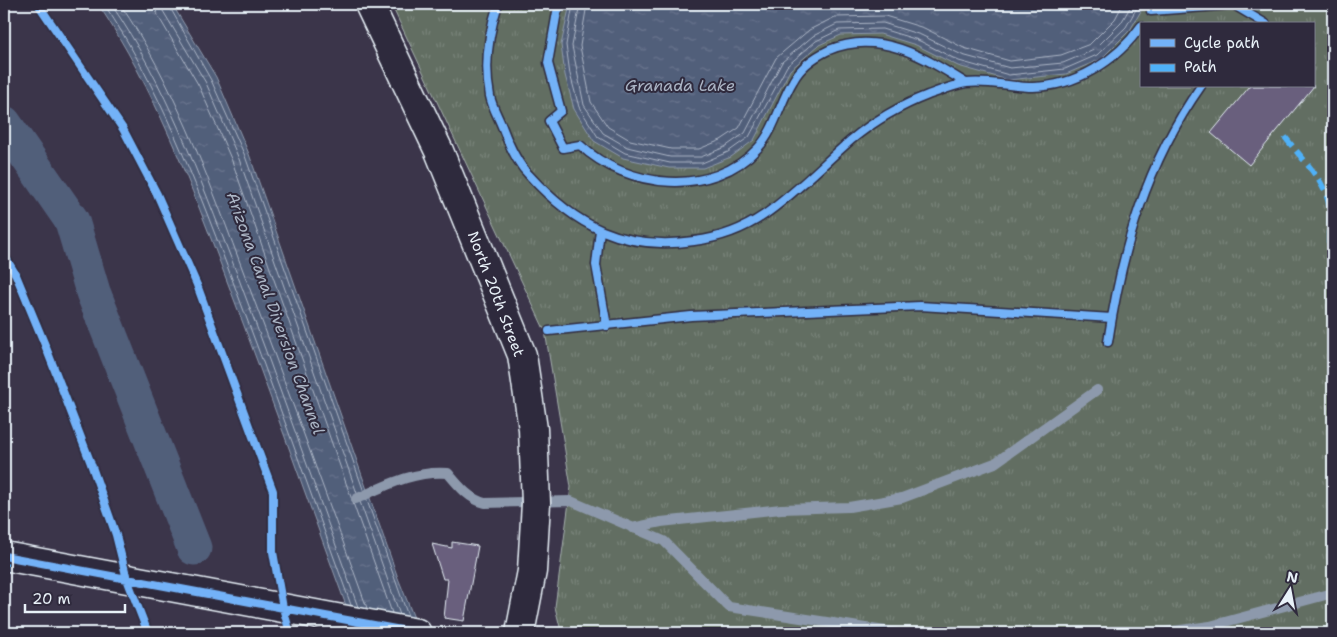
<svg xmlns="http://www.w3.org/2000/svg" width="1337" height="637" viewBox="0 0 1337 637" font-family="'Shantell Sans',sans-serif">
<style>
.park{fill:url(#park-tufts);stroke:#a5b0ad;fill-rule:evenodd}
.water{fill:url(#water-ripples);stroke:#8d99ac}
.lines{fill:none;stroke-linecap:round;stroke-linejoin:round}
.shore{stroke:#acb6c6;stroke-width:1}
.stream{stroke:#8d99ac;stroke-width:10}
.canal{stroke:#515e7a;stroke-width:35}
.building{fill:#695f7d;stroke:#e8f1f8}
.street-casing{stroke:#e8f1f8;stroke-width:31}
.secondary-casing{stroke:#e8f1f8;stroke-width:31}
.street{stroke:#2f2a3d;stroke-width:28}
.secondary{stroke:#2f2a3d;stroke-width:28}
.quiet{stroke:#4fb1f8;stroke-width:6;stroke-dasharray:12 6;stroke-linecap:butt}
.cycleway-casing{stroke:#2f2a3d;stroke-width:11}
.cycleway{stroke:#73b2f8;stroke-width:8}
.labels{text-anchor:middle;stroke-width:4;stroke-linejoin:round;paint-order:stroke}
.street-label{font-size:15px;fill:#e8f1f8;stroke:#2f2a3d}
.water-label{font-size:16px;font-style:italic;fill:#acb6c6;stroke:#2f2a3d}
</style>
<defs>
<pattern id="park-tufts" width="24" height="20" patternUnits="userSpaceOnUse" patternTransform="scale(1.25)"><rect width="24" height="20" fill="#626e62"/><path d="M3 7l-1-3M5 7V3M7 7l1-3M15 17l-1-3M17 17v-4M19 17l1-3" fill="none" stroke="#788379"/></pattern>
<pattern id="water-ripples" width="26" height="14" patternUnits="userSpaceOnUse" patternTransform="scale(1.25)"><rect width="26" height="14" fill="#515e7a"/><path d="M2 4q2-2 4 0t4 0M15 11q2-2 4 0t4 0" fill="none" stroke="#6a768e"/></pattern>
</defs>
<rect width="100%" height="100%" fill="#3b354a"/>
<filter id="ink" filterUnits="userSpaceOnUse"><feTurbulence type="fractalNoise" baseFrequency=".02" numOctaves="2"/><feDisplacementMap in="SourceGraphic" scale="10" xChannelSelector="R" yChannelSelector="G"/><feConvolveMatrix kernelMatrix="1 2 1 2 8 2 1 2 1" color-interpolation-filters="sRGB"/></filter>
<g filter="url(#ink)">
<!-- park -->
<path class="park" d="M391 4H1333V633H571L560 627 555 607 571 487 545 331ZM1141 24H1313V86H1141Z"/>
<!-- water -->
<path class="water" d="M98 4H172L216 77 249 154 398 578 420 633H356C313 516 272 398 227 281 191 185 155 89 98 4Z
M570 4H1145L1130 30 1101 59 1066 74 1008 80 958 66 916 45 880 34 841 35 819 45 790 70 754 140 731 157 703 168H669L623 158 594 141 574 109 565 75 561 45Z"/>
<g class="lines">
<!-- shore -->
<path class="shore" d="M104 4C159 86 194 179 229 271 271 382 311 494 351 605
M111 4C166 84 199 176 234 266 277 379 317 493 358 607
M120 4C173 82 206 172 239 260 283 376 325 492 367 608
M155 4 157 14 199 86 232 161 392 613
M162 4 163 11 206 83 239 159 400 615
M168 4 211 80 245 156 408 616
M573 4 566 45 570 74 579 107 598 137 625 153 670 163H702L728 152 749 137 787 66 816 41 839 30 882 29 918 40 959 61 1009 75 1065 69 1097 55 1126 27 1139 4
M580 4 572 46 584 105 603 133 627 147 670 157H701L725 147 745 133 782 62 813 36 837 24 883 23 921 35 962 55 1010 68 1063 63 1094 50 1121 23 1132 4
M587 4 580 46 591 102 608 127 630 140 671 149H699L721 140 739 128 776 58 809 30 835 17 885 16 924 28 964 48 1010 61 1061 55 1090 44 1115 19 1123 4"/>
<!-- stream -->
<path class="stream" d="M356 499C385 486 415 470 448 473 459 486 469 499 485 503L571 501 664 541 729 607 898 633
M632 528 661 522 781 509 849 507 902 498 995 463 1097 390
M1158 633 1210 626 1333 593"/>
<!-- canal -->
<path class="canal" d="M4 123 72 221 93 292 194 548"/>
</g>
<!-- building -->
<path class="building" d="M1250 86H1314L1249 165 1211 133Z
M452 542 478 546 464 621 444 618 448 579H443L432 544 452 548Z"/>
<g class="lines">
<!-- street casing -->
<g class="street-casing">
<path id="street" d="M369 4 439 151 522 355 533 429 536 503 532 571 520 633"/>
</g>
<!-- secondary casing -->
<g class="secondary-casing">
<path id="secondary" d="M4 556 417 633"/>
</g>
<!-- street -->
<use href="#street" class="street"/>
<!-- secondary -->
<use href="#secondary" class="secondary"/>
<!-- quiet -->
<path class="quiet" d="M1285 137C1301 158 1328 183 1330 210 1331 228 1326 243 1333 260
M4 575 6 556"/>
<!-- cycleway casing -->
<g class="cycleway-casing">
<path id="cycleway" d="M38 4 123 129 157 194 197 285 273 491V552L283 608 290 633
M498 4C489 32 484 66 490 96 492 107 499 118 503 129 509 145 517 163 529 175 575 226 624 251 694 241 719 238 742 230 764 215 796 193 822 165 851 140 873 122 902 105 928 95 939 91 955 85 966 83 988 80 1011 87 1033 87 1076 86 1117 61 1141 26
M562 4 557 12 548 63 561 111 549 121 563 148 580 145C627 189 712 198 758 148 775 130 780 102 793 81 801 66 814 57 829 50 879 29 924 57 966 83
M1151 11 1234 5 1266 24
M600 230 596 265 607 326
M4 255 16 275 45 345 90 461 116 535 127 579 148 633
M549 331 691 316 920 306 1112 318
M1108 342C1122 249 1146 164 1201 86
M4 556 417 633"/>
</g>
<!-- cycleway -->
<use href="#cycleway" class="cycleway"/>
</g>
</g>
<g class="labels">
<!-- street labels -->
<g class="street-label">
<text transform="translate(496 294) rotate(69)" y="5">North 20th Street</text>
</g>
<!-- water labels -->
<g class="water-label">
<text x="680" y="91">Granada Lake</text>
<text transform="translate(276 313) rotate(70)" y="6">Arizona Canal Diversion Channel</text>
</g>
</g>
<!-- margin -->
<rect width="1337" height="637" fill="none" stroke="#2f2a3d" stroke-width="20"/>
<rect x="10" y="10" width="1317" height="617" fill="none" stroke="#e8f1f8" stroke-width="2" filter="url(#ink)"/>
<!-- legend -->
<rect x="1140" y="22" width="175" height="65" fill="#2f2a3d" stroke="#797a88"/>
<rect x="1150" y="39" width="25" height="8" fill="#73b2f8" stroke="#797a88"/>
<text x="1184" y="48" font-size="15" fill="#e8f1f8">Cycle path</text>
<rect x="1150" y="64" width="25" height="8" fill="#4fb1f8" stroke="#797a88"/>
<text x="1184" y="72" font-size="15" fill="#e8f1f8">Path</text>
<!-- north arrow -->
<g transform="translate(1290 590) rotate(11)" stroke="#2f2a3d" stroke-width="4" paint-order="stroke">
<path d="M0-4L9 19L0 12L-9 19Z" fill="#e8f1f8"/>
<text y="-8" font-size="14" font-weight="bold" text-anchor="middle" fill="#e8f1f8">N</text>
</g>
<!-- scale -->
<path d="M25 604v8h100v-8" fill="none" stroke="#e8f1f8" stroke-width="2.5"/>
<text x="32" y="604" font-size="15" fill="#e8f1f8" stroke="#2f2a3d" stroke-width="4" paint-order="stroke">20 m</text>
</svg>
